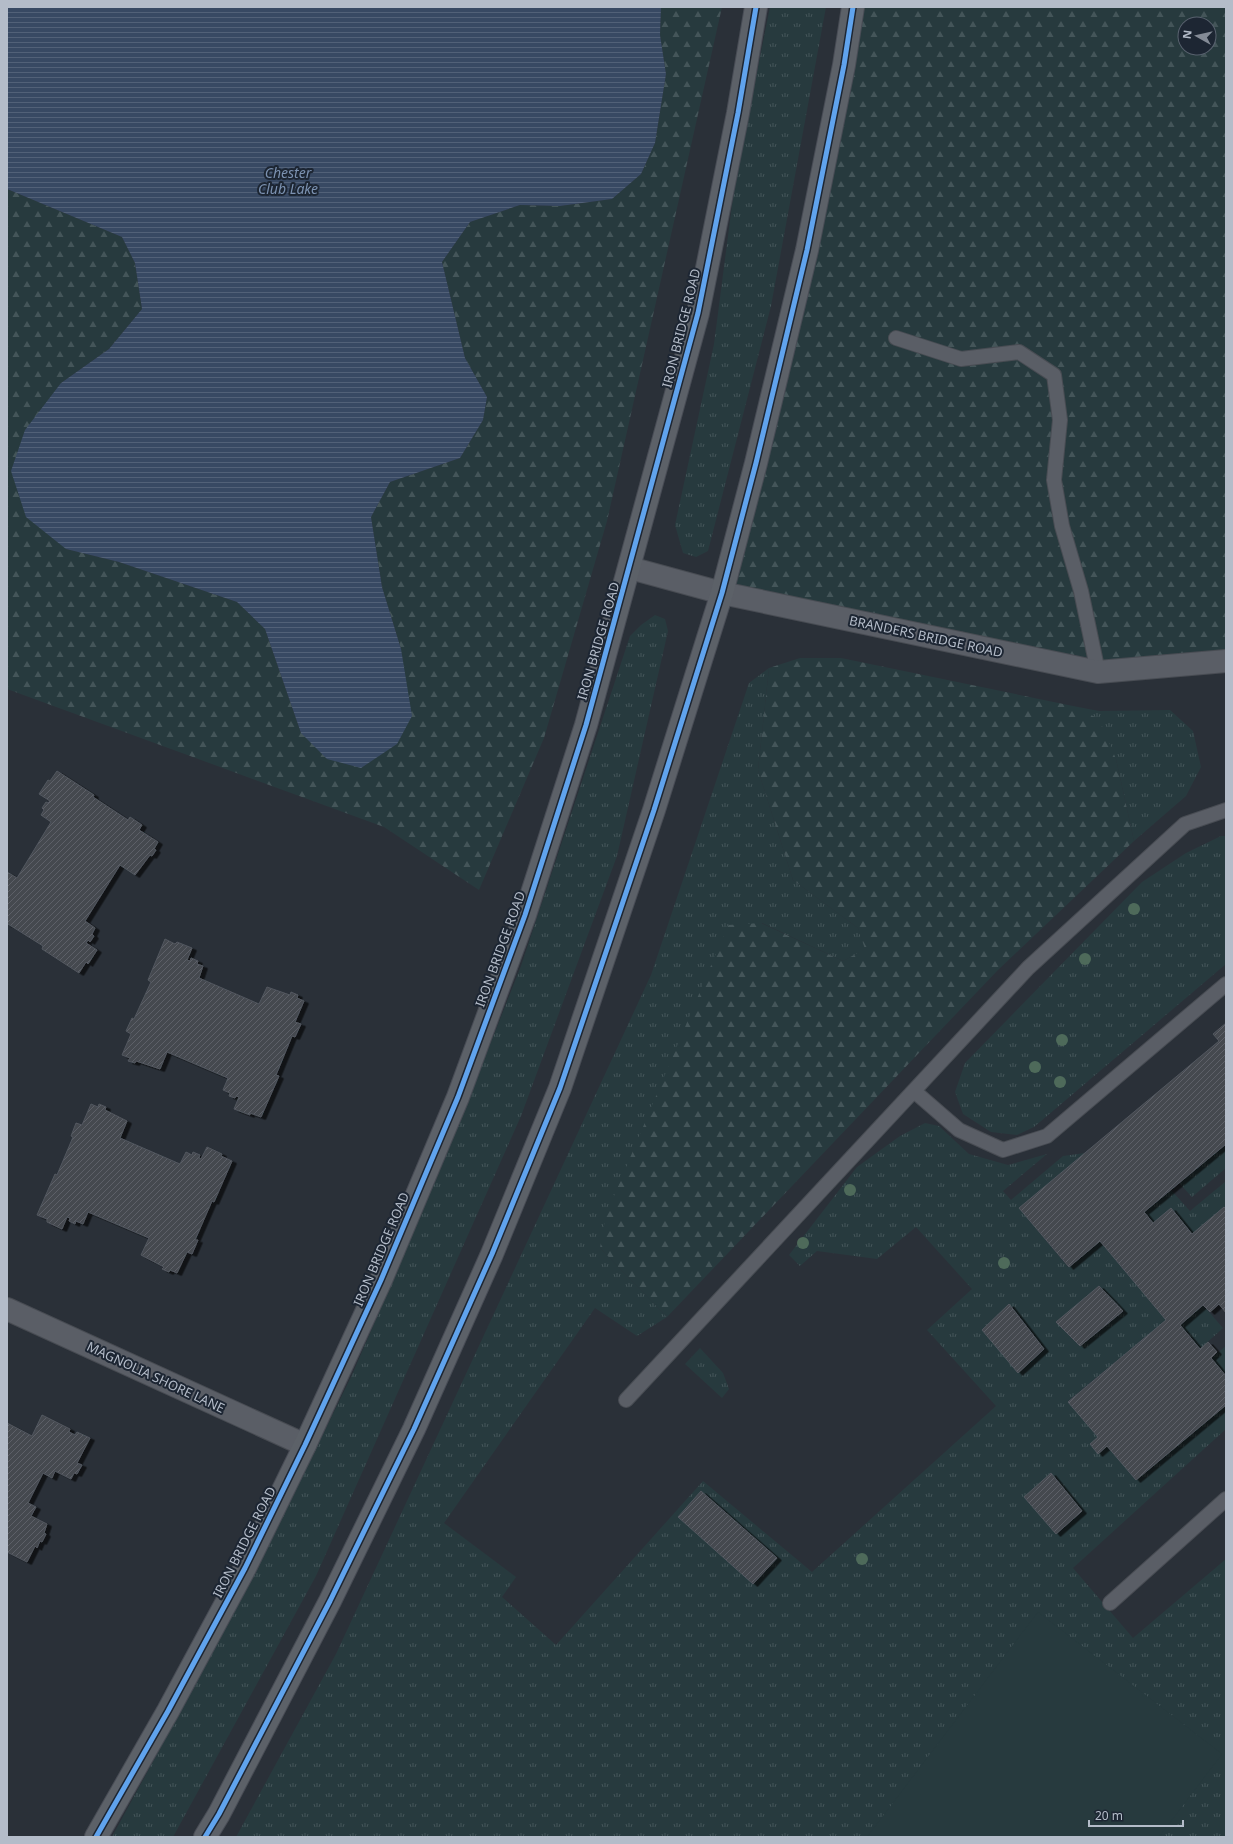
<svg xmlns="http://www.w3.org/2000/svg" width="1233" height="1844" viewBox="0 0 1233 1844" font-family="'Noto Sans',sans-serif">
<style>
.grass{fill:url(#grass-tufts)}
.forest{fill:url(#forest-firs);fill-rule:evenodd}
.pitch{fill:#273a3e}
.water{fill:url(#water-rules)}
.building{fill:url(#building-hatch);stroke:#52575f;filter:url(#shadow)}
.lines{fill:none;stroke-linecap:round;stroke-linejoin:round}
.service-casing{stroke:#484c53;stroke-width:16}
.minor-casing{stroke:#484c53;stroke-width:24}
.tertiary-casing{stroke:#484c53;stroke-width:24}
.primary-casing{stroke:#484c55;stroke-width:24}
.service{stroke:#5a5e66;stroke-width:14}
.minor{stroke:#5a5e66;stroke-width:22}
.tertiary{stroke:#5a5e66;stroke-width:22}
.primary{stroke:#5c6168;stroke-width:22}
.cycleway-casing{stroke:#1d2633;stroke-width:8}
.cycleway{stroke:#60a3ed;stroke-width:5}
.tree{fill:#4e6a5a}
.labels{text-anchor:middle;stroke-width:4;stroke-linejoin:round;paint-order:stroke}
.street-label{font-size:13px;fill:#b4bcc9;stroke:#1d2633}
.water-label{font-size:14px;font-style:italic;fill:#7c92b1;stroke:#1d2633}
</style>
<defs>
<pattern id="grass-tufts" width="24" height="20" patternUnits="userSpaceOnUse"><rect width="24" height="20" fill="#273a3e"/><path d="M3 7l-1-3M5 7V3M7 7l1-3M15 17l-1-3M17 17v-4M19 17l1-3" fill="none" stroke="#445559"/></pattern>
<pattern id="forest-firs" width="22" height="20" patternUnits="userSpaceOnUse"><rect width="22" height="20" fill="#273a3e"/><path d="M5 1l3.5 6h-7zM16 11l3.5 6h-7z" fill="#445559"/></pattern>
<pattern id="water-rules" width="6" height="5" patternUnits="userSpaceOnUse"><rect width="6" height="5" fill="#384963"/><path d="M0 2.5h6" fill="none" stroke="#526178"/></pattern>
<pattern id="building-hatch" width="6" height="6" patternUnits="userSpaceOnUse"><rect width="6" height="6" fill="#444950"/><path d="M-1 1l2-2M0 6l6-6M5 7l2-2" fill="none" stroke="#5d6168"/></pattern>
<filter id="shadow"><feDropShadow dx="4.5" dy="2.5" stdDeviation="0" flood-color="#0009"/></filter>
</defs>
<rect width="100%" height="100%" fill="#2a3038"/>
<!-- grass -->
<path class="grass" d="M770 7H826L771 306 708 551 696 557 683 553 675 525 714 344 735 182Z
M655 615 665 619 668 631 617 856 521 1116 316 1576 173 1837H112L251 1581 352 1375 446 1156 521 966 630 636 641 625Z
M769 668 758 770 793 880 858 928 866 949 843 961 762 923 600 1248 667 1317 637 1336 595 1308 444 1523 516 1577 502 1597 556 1645 703 1481 812 1572 996 1406 927 1330 972 1289 916 1227 877 1259 817 1251 800 1266 789 1255 857 1167 900 1136 925 1123 939 1126 969 1154 1008 1165 1047 1154 1003 1191 1011 1200 1063 1156 1085 1153 1019 1208 1068 1267 1100 1241 1166 1320 1068 1401 1098 1437 1090 1444 1098 1454 1107 1446 1136 1480 1226 1405V1429L1073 1568 1133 1638 1226 1559V1837H236L336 1654 651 975 749 683Z
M1073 706 1099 711 1170 710 1193 731 1201 767 1186 796 1134 841 1116 759Z
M1221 836H1226V964L1034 1127 1017 1135 991 1132 963 1114 955 1092 965 1063 1142 882 1186 853Z
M1226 1144V1168L1192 1197 1179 1183Z
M1225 1182 1226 1209 1224 1207 1192 1234 1171 1208 1153 1223 1144 1212 1171 1190 1190 1211Z
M1203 1305 1223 1328 1200 1349 1180 1325Z
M1226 1346V1376L1211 1358Z
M700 1348 723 1373 729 1389 722 1398 685 1364Z"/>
<!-- forest -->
<path class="forest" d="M661 7H722L607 521 544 738 479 890 384 827 7 689V189L122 237 135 263 142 309 109 349 61 383 66 549 119 562 237 602 265 629 301 733 401 649 382 587 371 517 390 482 460 458 483 420 487 397 465 358 442 262 470 222 520 205 560 206 612 199 641 174 655 143 666 74 660 35Z
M858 7H1226V653L1109 664 733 586ZM1185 24H1209V48H1185Z
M800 658H841L1073 706 1099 719 1116 759 1134 841 998 970 667 1317 600 1248 606 1215 728 925 761 923 843 961 865 949 858 928 793 880 758 770 769 668Z"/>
<!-- pitch -->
<path class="pitch" d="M1038 1612 1222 1754 1159 1837H867Z"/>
<!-- water -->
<path class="water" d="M7 7H661L660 35 666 74 655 143 641 174 612 199 560 206 520 205 470 222 442 262 465 358 487 397 483 420 460 458 390 482 371 517 382 587 401 649 412 716 397 744 361 768 327 759 301 733 265 629 237 602 119 562 66 549 26 517 11 471 25 430 61 383 109 349 142 309 135 263 122 237 7 189Z"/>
<!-- building -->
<path class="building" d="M57 771 94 795 93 797 128 820 130 817 142 825 139 830 158 842 154 849 156 850 152 856 150 855 135 875 120 865 85 921 95 928 92 934 94 936 90 942 88 940 86 943 97 950 88 964 86 962 79 973 42 949 43 946 8 924 7 925V872L17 878 51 822 41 815 44 810 42 808 46 802 48 803 50 801 39 794 48 780 50 781Z
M165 939 175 944 177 942 192 948 187 960 190 961 191 958 198 961 197 964 203 966 199 978 259 1004 267 987 290 995 291 992 298 995 297 998 304 1001 295 1022 301 1024 295 1037 292 1036 276 1075 279 1076 261 1117 250 1113V1115L234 1109 239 1097 236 1096 235 1098 229 1096 230 1093 223 1090 228 1078 167 1052 160 1069 136 1061 135 1063 128 1061 130 1058 122 1055 131 1034 126 1031 132 1018 134 1019 151 982 148 980Z
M1226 1023V1144L1144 1212 1153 1223 1171 1208 1192 1234 1224 1207 1226 1209V1313L1219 1304 1210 1312 1203 1305 1180 1325 1200 1349 1208 1342 1217 1352 1211 1358 1226 1376V1405L1136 1480 1107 1446 1098 1454 1090 1444 1098 1437 1068 1402 1166 1320 1100 1241 1069 1267 1019 1208 1219 1041 1213 1034Z
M91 1104 98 1107 99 1104 106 1107 105 1110 127 1121 120 1138 180 1164 186 1152 192 1155 193 1152 200 1155 199 1158 201 1159 207 1147 222 1154 221 1156 232 1161 214 1202 212 1201 195 1240H198L192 1254 187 1252 177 1273 170 1270 169 1272 162 1269 164 1267 141 1255 149 1238 88 1212 83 1224 76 1221 75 1224 69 1221 70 1218 67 1217 62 1229 47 1222V1219L37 1215 55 1174 57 1175 73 1137 71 1136 76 1123 82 1125Z
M1099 1286 1123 1311 1080 1346 1056 1322Z
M1009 1304 1044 1349 1018 1373 982 1330Z
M42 1415 70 1429 69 1432 75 1435 77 1432 90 1438 77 1463 82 1465 77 1474 74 1473 71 1479 55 1471 52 1478 43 1473 28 1503 36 1507 31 1516 47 1524 44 1533 46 1534 42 1542 40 1541 37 1548 35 1546 27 1562 7 1552V1423L32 1436Z
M1051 1473 1082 1511 1056 1534 1024 1497Z
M701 1491 777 1558 753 1584 678 1517Z"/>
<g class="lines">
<!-- service casing -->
<g class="service-casing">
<path id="service" d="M896 338 961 359 1019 352 1054 375 1060 420 1054 480 1062 526 1081 591 1098 672
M914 1091 959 1130 1003 1150 1047 1136 1226 984
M626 1400 1028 968 1185 824 1226 810
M1110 1603 1226 1499"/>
</g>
<!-- minor casing -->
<g class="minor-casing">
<path id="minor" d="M7 1309 305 1445"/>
</g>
<!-- tertiary casing -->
<g class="tertiary-casing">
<path id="tertiary" d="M630 568 722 593 1098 672 1226 661"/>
</g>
<!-- primary casing -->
<g class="primary-casing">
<path id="primary" d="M96 1837 168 1711 245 1568 305 1445 381 1280 458 1097 525 915 586 725 698 313 738 113 756 7
M205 1837 219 1814 330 1601 414 1429 492 1254 560 1088 654 810 722 593 756 463 807 250 844 65 853 7"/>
</g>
<!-- service -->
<use href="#service" class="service"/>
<!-- minor -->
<use href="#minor" class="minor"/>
<!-- tertiary -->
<use href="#tertiary" class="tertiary"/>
<!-- primary -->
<use href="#primary" class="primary"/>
<!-- cycleway casing -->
<g class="cycleway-casing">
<path id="cycleway" d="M96 1837 168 1711 245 1568 305 1445 381 1280 458 1097 525 915 586 725 698 313 738 113 756 7
M205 1837 219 1814 330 1601 414 1429 492 1254 560 1088 654 810 722 593 756 463 807 250 844 65 853 7"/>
</g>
<!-- cycleway -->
<use href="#cycleway" class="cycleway"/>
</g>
<!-- trees -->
<g class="tree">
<circle cx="1134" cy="909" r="6"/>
<circle cx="1085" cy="959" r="6"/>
<circle cx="1062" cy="1040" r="6"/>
<circle cx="1035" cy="1067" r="6"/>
<circle cx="1060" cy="1082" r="6"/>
<circle cx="850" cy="1190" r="6"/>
<circle cx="803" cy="1243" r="6"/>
<circle cx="1004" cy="1263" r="6"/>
<circle cx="862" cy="1559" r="6"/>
</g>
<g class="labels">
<!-- street labels -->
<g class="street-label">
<text transform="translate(681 328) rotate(-76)" y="5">IRON BRIDGE ROAD</text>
<text transform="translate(926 636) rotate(12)" y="5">BRANDERS BRIDGE ROAD</text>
<text transform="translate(598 641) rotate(-74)" y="5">IRON BRIDGE ROAD</text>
<text transform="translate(500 949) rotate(-70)" y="5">IRON BRIDGE ROAD</text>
<text transform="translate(381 1249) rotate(-67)" y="5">IRON BRIDGE ROAD</text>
<text transform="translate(156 1377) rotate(25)" y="5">MAGNOLIA SHORE LANE</text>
<text transform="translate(244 1542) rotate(-63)" y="5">IRON BRIDGE ROAD</text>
</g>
<!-- water labels -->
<g class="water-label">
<text x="288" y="178">Chester<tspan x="288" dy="16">Club Lake</tspan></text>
</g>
</g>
<!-- border -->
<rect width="1233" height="1844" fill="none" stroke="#b4bcc9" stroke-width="16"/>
<!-- north arrow -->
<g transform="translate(1197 36) rotate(278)"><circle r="19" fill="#1d2633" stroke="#59626f"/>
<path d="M0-3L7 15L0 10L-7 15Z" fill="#848b96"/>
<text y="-6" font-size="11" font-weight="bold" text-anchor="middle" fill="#b4bcc9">N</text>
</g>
<!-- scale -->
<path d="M1089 1820v6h94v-6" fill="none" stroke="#b4bcc9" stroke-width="2"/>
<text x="1095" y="1820" font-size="12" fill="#b4bcc9" stroke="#1d2633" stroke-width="3" paint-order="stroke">20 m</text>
</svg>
